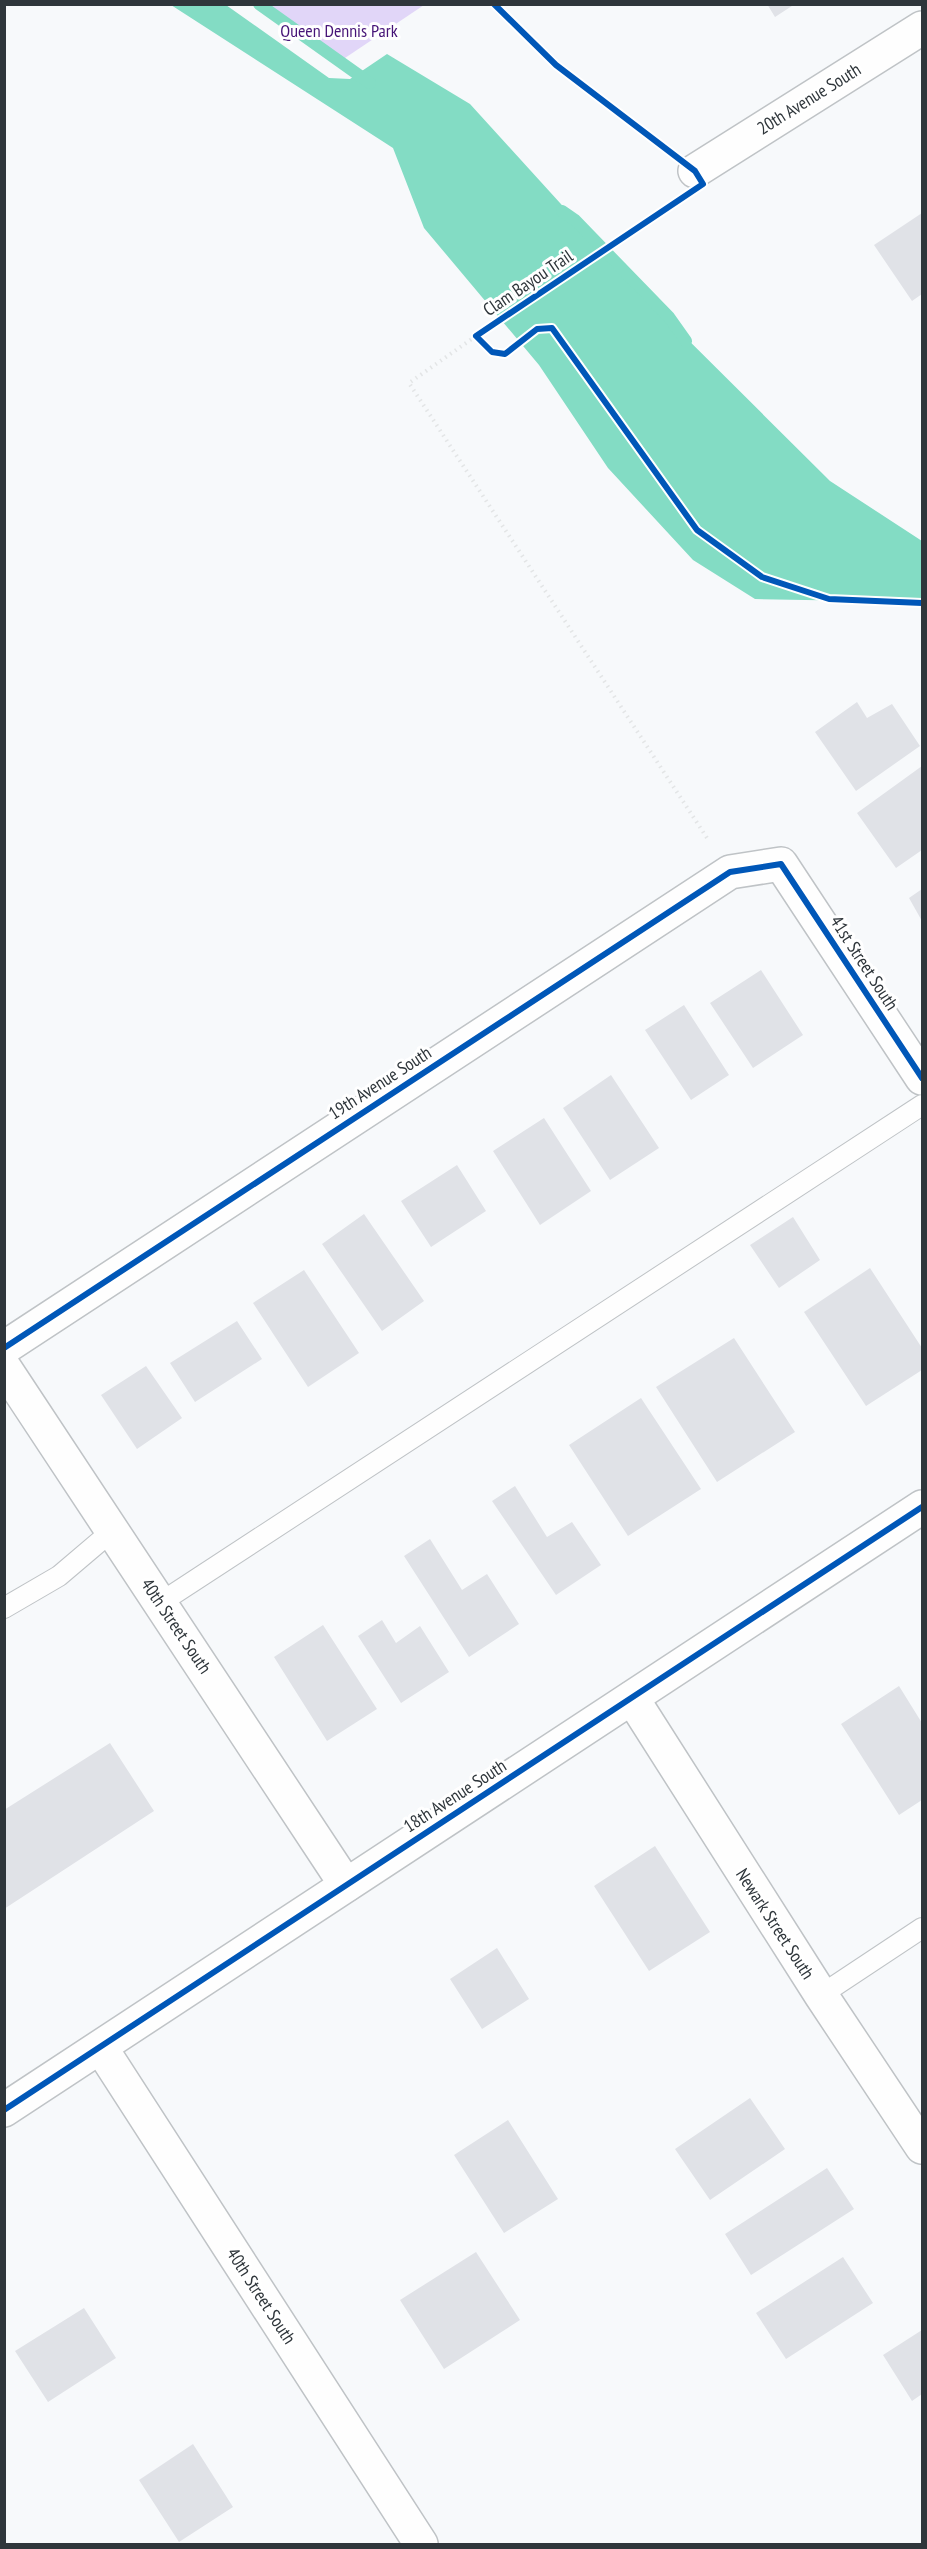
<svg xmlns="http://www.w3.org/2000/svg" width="927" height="2549" viewBox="0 0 927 2549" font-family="'PT Sans Narrow',sans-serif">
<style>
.green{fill:#e1d6f8}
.water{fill:#83dcc4}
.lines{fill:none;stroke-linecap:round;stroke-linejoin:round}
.stream{stroke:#83dcc4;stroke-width:12}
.building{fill:#e0e2e7}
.service-casing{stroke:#bfc3c6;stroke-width:22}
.minor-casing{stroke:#bfc3c6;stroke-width:36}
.tertiary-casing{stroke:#bfc3c6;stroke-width:36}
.path{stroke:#e3e5e6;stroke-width:4;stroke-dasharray:1.5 4.5;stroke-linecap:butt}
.service{stroke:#fefefe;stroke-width:20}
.minor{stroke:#fefefe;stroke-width:33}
.tertiary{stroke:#fefefe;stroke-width:33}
.cycleway-casing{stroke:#fff;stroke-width:10}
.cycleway{stroke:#0057b8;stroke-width:6}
.labels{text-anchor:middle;stroke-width:6;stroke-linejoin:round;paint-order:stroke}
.park-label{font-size:18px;fill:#461477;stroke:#fff}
.street-label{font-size:18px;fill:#2f363b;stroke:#fff}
</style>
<rect width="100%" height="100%" fill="#f7f9fb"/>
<!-- green -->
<path class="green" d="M259 5H424L339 62Z"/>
<!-- water -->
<path class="water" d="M171 5H226L329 78 350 79 387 54 470 104 650 302 830 481 922 541V602L755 599 693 560 608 468 539 365 424 228 393 148Z"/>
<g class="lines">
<!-- stream -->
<path class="stream" d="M259 4 370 83
M562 211 575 220 669 317 686 341"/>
</g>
<!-- building -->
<path class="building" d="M767 4H795L775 17Z
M922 213V294L912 301 874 245Z
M857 702 867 718 892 704 920 746 856 791 815 732Z
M922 766V850L896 868 857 813Z
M922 889V921L909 898Z
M761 970 803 1035 753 1068 710 1003Z
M684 1005 729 1075 691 1100 645 1030Z
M611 1075 659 1148 610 1180 563 1108Z
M544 1118 591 1191 540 1225 493 1151Z
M457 1165 486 1211 431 1247 401 1201Z
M364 1214 424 1301 382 1331 322 1244Z
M793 1217 820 1260 779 1288 750 1245Z
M870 1268 922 1348V1370L866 1406 804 1312Z
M304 1270 359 1353 308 1387 253 1303Z
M237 1321 262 1359 195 1402 170 1363Z
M734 1338 795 1432 717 1482 656 1387Z
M146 1366 182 1418 137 1449 101 1395Z
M641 1398 701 1489 628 1536 569 1445Z
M515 1486 547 1537 572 1522 601 1565 556 1595 492 1501Z
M430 1539 462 1590 487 1574 519 1624 469 1657 404 1556Z
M382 1620 396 1643 420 1626 449 1672 401 1703 358 1636Z
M323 1625 377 1709 327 1741 274 1657Z
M899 1686 922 1723V1800L899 1815 841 1724Z
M110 1743 154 1811 4 1909V1810Z
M655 1846 710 1932 649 1971 594 1886Z
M497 1948 529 1999 482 2029 450 1979Z
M750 2098 785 2149 710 2200 675 2149Z
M508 2120 558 2199 504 2233 454 2155Z
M827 2168 854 2209 751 2275 725 2234Z
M476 2252 520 2320 444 2369 400 2300Z
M843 2257 873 2303 786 2359 756 2313Z
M84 2308 116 2358 48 2402 15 2351Z
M922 2330V2394L912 2401 883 2355Z
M193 2444 233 2507 179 2542 139 2480Z"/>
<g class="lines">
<!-- service casing -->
<g class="service-casing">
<path id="service" d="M160 1603 922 1105
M4 1608 59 1576 112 1531
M821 1995 922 1928"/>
</g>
<!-- minor casing -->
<g class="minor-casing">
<path id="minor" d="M695 171 922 28
M4 1348 730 872 781 864 922 1078
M4 1367 346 1885
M632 1698 821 1995 922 2147
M101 2048 421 2544"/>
</g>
<!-- tertiary casing -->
<g class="tertiary-casing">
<path id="tertiary" d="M4 2110 922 1507"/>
</g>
<!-- path -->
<path class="path" d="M476 336 409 383 709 841"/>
<!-- service -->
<use href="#service" class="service"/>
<!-- minor -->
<use href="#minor" class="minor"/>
<!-- tertiary -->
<use href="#tertiary" class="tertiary"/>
<!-- cycleway casing -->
<g class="cycleway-casing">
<path id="cycleway" d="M494 4 556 65 695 171 703 184 476 336 492 352 505 354 537 329 552 328 697 530 762 577 829 599 922 603
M4 1348 730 872 781 864 922 1078
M4 2110 922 1507"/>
</g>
<!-- cycleway -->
<use href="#cycleway" class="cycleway"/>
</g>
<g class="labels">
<!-- park labels -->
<g class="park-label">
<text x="339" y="37">Queen Dennis Park</text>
</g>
<!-- street labels -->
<g class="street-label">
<text transform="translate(809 99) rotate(-32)" y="6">20th Avenue South</text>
<text transform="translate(528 283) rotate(-34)" y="6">Clam Bayou Trail</text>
<text transform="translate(864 963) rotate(57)" y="6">41st Street South</text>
<text transform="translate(380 1083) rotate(-33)" y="6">19th Avenue South</text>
<text transform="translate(176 1626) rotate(56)" y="6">40th Street South</text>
<text transform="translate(455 1796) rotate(-33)" y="6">18th Avenue South</text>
<text transform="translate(775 1924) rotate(57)" y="6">Newark Street South</text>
<text transform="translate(261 2296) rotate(57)" y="6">40th Street South</text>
</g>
</g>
<!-- border -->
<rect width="927" height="2549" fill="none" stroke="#2f363b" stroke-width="12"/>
</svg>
